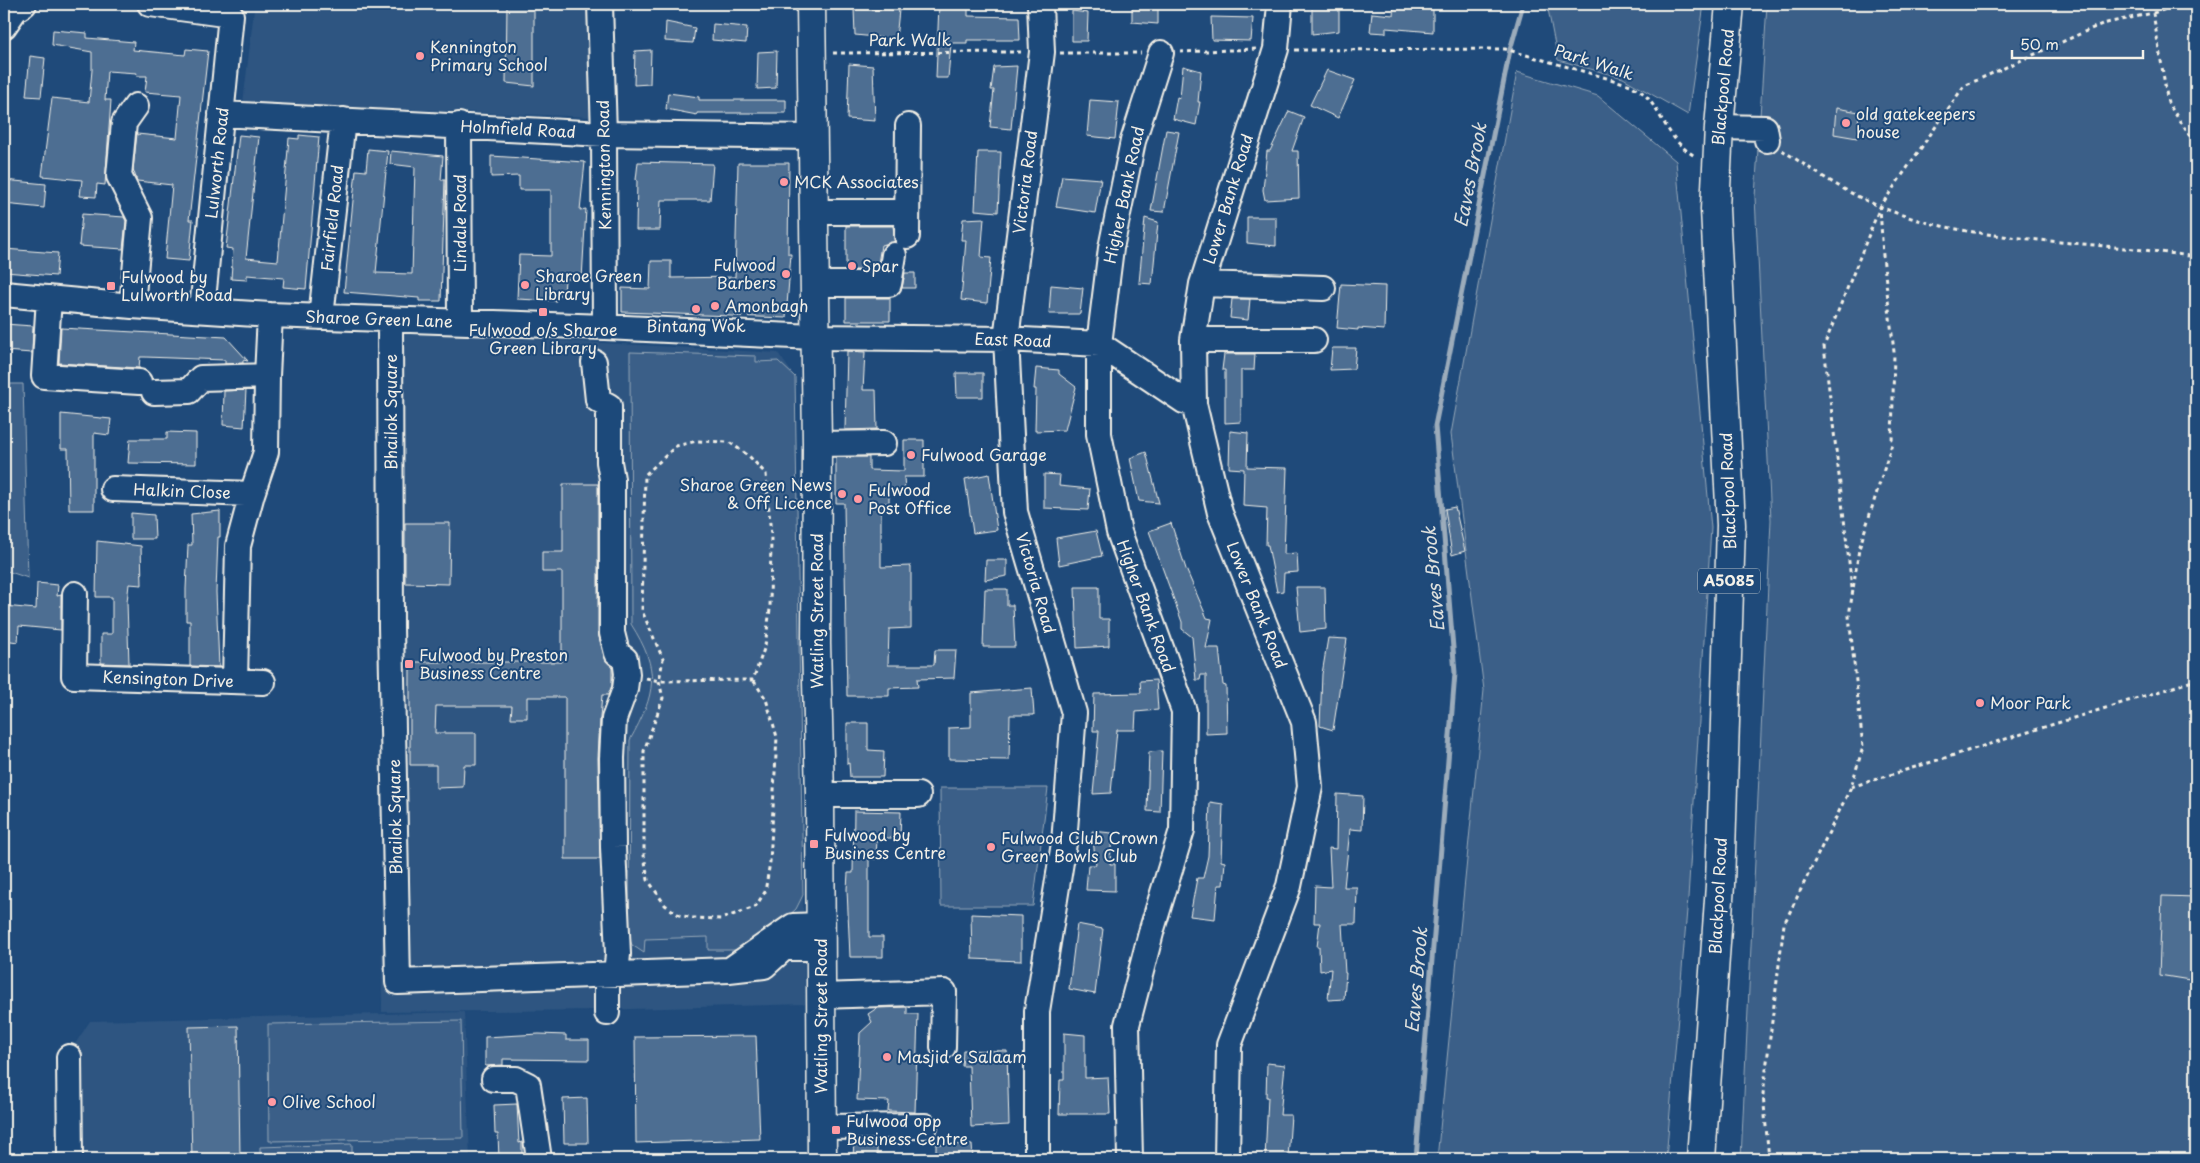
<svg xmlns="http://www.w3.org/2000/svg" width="2200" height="1163" viewBox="0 0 2200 1163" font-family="'Playpen Sans',sans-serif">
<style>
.built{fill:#2d5581}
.green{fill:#3a5f88;stroke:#97a8b8}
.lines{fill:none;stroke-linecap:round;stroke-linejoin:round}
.stream{stroke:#9cacbb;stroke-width:5}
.building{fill:#4d6e92;stroke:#f4f1e8}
.minor-casing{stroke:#f4f1e8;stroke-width:28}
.major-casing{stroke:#f4f1e8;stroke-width:31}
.highway-casing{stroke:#f4f1e8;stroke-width:31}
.path{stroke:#f4f1e8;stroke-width:3;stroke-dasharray:4 4;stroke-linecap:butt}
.minor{stroke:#1f4a7a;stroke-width:24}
.major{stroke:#1f4a7a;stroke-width:28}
.highway{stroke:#1f4a7a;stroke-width:28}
.poi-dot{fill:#ff9aa2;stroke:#1f4a7a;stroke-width:2}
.labels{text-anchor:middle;stroke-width:4;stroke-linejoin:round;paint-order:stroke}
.shield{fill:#1f4a7a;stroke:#b4bfc7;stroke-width:1}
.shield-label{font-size:15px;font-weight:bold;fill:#f4f1e8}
.street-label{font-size:16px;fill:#f4f1e8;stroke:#1f4a7a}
.poi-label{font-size:16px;fill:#f4f1e8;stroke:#1f4a7a;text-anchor:start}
.water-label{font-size:18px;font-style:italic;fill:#dee0dd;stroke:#1f4a7a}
</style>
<rect width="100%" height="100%" fill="#1f4a7a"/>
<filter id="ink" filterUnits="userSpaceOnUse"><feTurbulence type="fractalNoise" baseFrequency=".02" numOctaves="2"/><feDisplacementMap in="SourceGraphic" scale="10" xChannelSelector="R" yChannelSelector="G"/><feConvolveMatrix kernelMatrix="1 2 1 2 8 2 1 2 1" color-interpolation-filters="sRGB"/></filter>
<g filter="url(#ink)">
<!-- built -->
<path class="built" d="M189 4H591L592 117 243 103 254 10Z
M378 330 778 353 795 377 805 1004 596 1010 382 1012Z
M464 1012 470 1159H80L75 1044 90 1021Z"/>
<!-- green -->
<path class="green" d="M1547 4H1704L1688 115 1623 78 1558 60Z
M1767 4H2196V1159H1741L1771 520 1755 197Z
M1517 72 1598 96 1676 161 1711 528 1688 898 1666 1159H1437L1484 690 1451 434Z
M630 352 756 356V362L778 361 795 377 803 895 796 909 779 924 738 950H708V937L645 939 644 953 632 945 629 937 630 740C656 693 661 671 631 624Z
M4 384H23L28 578 4 570Z
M940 788H1048L1033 906H941Z
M461 1021 463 1138 269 1141 268 1024Z
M352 1144V1159H260V1147Z"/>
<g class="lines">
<!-- stream -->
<path class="stream" d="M1416 1159 1455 673 1435 426 1510 50 1523 4"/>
</g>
<!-- building -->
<path class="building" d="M507 4H534V86L506 83Z
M939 4H968V16L1019 17 1020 40H967V43H951L948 78H936Z
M1132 4H1158V24L1132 22Z
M1394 4H1433V32L1386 28V33L1370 32 1372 13 1393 15Z
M1312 5H1339V31L1312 34Z
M854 9 899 10 896 39 855 35Z
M1072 11 1088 13 1087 41H1072Z
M1211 17 1253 18 1251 41 1212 40Z
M666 22 695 28 693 43 665 41Z
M713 24 747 27 746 43 712 40Z
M53 30 87 33V38L134 42 133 50 185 55 186 49 208 51 189 220H193L189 261 165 259 172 185 137 181 133 169 137 134 177 138 181 95 145 92 147 76H136L137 73 107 71 105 100H111L105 185 97 184 96 197 80 196 82 180 42 176 52 98 89 102 92 70V52L52 45Z
M651 50 650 84 634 85 635 51Z
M777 51 776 88 757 89 758 52Z
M30 56 45 58 41 97 26 96Z
M849 64 873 66 875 121 847 119Z
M1017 66 1011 129 990 127 994 90H991L994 67Z
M1183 66 1201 71 1198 102H1200L1196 125 1173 119 1177 97 1180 98Z
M1327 70 1355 80 1338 118 1310 105Z
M668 93 699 97V100H786V113H697V115L666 109Z
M1090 100 1119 102 1115 139 1087 136Z
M1836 108 1859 112 1857 138 1834 134Z
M1289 111 1304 117 1292 151H1298L1299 198 1265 200 1263 190 1267 151H1270Z
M1166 130 1179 132 1164 212 1151 211Z
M239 135 259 137 246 258 278 261 289 138 299 139V135L319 137 306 289 283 287 284 278 247 275V280L231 279 233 249 226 248Z
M368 149 388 151 376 273 412 274 415 167 390 164 391 151 443 156 441 180H445L441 301H419V298L344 292 356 170 366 171Z
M978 152H1001L998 212 975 210Z
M491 156 585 162 580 210 586 209 582 279H565L564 295H556V301L517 299 519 255 551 256V190H519V176L491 177Z
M638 162 713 164 710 200H661L660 230H636L637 180H636Z
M738 163H789L788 254H791L786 318 622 312V288L650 289 651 261H671V278L735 277Z
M1062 176 1101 179 1095 213 1056 207Z
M4 180 46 184 44 208 4 204Z
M82 214 124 217 126 221 123 249 79 246Z
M1247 217H1276V246L1247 243Z
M984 218 981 257 991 258 987 303 961 300 966 240H961L963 219Z
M1145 218 1158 222 1152 284 1139 283Z
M846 226H893L895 242 881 245 877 270H846Z
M4 249 58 253 56 276 4 272Z
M905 273H915V288H902Z
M1341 284 1385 286 1384 330 1358 328V330L1337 328Z
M1051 285 1083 288 1080 314H1049Z
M846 298H890V321H846Z
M1232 299H1250L1248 320 1230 318Z
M4 324 33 326 32 353 4 351Z
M61 328 226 337 248 361 243 360V363L225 364V360L145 357H140L139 368 59 363Z
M1332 348H1356L1354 369 1330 370Z
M847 351 865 352 863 390H876L877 429 845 430Z
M1224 354H1255L1254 370H1241V422L1225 423V370H1222Z
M1036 368 1059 370V374L1076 387 1065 430 1035 431 1036 389H1034Z
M956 373H983V397H957Z
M246 390 244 427 223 425 224 391Z
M61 414 111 419 109 435 94 433V510H69L68 449H61Z
M1230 431 1248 433 1247 467 1287 468 1284 554 1297 553 1298 572 1284 573 1283 591 1277 592 1268 545H1266L1267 508 1243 506 1244 469 1229 468Z
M167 432 196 433V464L128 463 130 439H167Z
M904 440H924V477H904L905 490H889V503H881V567L911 566V628L889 629 888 665H934L935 650H956L954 678 917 679 918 687 889 688V696H847L844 503H836V457H869V470L904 471Z
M1146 452 1159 503 1139 501 1130 458Z
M989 474 997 530 973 533 965 479Z
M1044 474 1060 475 1059 486 1090 489 1088 510 1044 508Z
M563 484H598V633L604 656 612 666V686L608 695H602L600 718 598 758 600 859H565V697H527V718H511L512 706H436L435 733H476V765H464L463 787 436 788V765H410V662H562V572H542V552H563Z
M1455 507 1465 551 1452 555 1445 509Z
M220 511V537H218L216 592 219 667 190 666V621H186V589L188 545H192L191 514Z
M131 513 154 515 155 539H131Z
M405 523H450L449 584 405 583Z
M1171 523 1186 569 1207 618 1212 619 1206 648H1219L1223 685 1226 686 1227 733 1206 734V675H1201L1200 680H1196L1192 637 1182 629V622L1149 531Z
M1096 531 1102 556 1059 565 1056 538Z
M97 541 141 546 142 585 129 584 127 602 129 664 101 663V634H112V597H96Z
M986 560H1007V576L985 580Z
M37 583 58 585 57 596 61 595V630L19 626 18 642 4 640V606L36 609Z
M1075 587H1099V619H1109V646L1077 648Z
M1296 587H1325L1326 629 1300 632Z
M985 589H1007V605H1013L1015 647H983Z
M1328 638 1347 639 1333 730 1320 726 1322 674Z
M1156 680 1158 710 1136 712 1135 730H1117L1111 793 1093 794 1099 731H1093L1094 694 1141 693 1140 681Z
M1032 688 1034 715H1010L1009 760 949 759V728L971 727V693Z
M847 723H868V750L884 751 883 777H850L849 763 847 764Z
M1162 751 1160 812 1147 811 1149 752Z
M1337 794 1363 796 1362 830 1350 829 1344 887H1357L1356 924H1342L1345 973H1346L1344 999 1328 1000 1331 969 1320 971 1319 947H1317L1320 923H1314L1315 886 1331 887 1329 848 1336 849Z
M1210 802 1223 804 1221 861 1225 862 1223 885H1218L1215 919 1190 916 1197 878H1203L1208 856Z
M854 811 901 812 900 838H877L876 859H869V937H883V957H850L847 889 848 873H853Z
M1092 831 1112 833 1110 864H1115V891L1086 890 1088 865H1096Z
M2162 896 2196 897V981L2159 975Z
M971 914 1021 916V961L972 959Z
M1077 924 1103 929 1095 994 1069 989Z
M907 1007V1014H918L915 1112 888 1111 889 1101 857 1100 860 1033 872 1022 868 1014 877 1008Z
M238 1026 240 1159H192L189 1027Z
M1064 1033 1085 1035V1078L1108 1077 1110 1114H1059L1060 1080H1064Z
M539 1034 566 1035V1040H589V1060L503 1059V1065L485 1066V1037Z
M756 1036 760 1139 636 1143 635 1037Z
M963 1050 1007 1051 1009 1125 971 1127 969 1066H962Z
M1267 1063 1285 1065 1280 1115H1291L1288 1159H1265L1268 1097H1266Z
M587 1098 588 1143H564L563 1099Z
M517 1104 519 1143 522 1142V1159H499L498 1134H495L494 1105Z
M854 1140H877V1159H853Z
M936 1144 972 1145 973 1159H936Z"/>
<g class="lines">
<!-- minor casing -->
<g class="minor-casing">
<path id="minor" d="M150 4 231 15 202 310
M600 4 604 134 605 327
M4 26 15 10 24 4
M221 114 604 134 814 137
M459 125 460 321
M1719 127 1765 128 1767 140
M814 212H907
M907 236 908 126
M814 284H889L894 255
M1202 284 1323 288
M4 294 132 306 270 315 605 327 814 337 1006 339 1099 344 1184 401 1194 404
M49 298 44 376 139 382
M132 306 140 218 119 176 124 123 136 106
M321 317 343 120
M390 321 391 627 398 982 729 970 764 966 784 948H820
M1193 340H1314
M594 362 598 400 609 406V462L612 479V633L617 653 625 659 627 674 625 689 614 719 612 758 613 847 618 954 616 974
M154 392 189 391 201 378 267 376
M817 444 884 443
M113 489 252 494
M75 594 74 676 263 682
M235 681 238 546 252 494 266 452 267 376 270 315
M820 795H918
M731 969 793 926 820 925
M607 975V1013
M820 996 944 992 943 1047
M69 1057 70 1159
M494 1079H516L528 1085 539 1159
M822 1127 925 1126
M1037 1159V1011L1064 843 1074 713 1015 512 1006 339 1042 52 1040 4
M1130 1159 1127 1025 1152 929 1182 830 1184 711 1119 532 1099 434V344L1111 248 1133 141 1161 53
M1227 1159 1229 1045 1289 886 1310 787 1304 722 1220 513 1194 404 1193 340 1202 284 1276 49 1280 4"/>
</g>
<!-- major casing -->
<g class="major-casing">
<path id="major" d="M811 4 817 444 816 644 820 795 822 1159"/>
</g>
<!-- highway casing -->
<g class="highway-casing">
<path id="highway" d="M1701 1159 1720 885 1731 525 1715 209 1719 127 1730 4"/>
</g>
<!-- path -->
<path class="path" d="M2153 13 2183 4
M1295 50 1505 49 1631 85C1636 89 1643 92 1647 97 1665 119 1669 141 1695 156
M1180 52 1256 49
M833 53 1021 52
M1060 53H1141
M1782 150C1814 171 1846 193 1881 207 1938 231 1999 236 2060 242 2106 246 2151 250 2196 257
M1852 588 1824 346 1880 207 1964 86 2102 24 2153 13 2168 103 2196 145
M646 678 659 681 753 680 765 646 770 609 771 536 766 474 749 456 729 442 697 441 676 446 645 475 642 611 663 659 659 681 663 698 644 751V855L648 880 665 905 679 915 693 918 721 919 755 907 765 892 770 862 777 737 766 699 753 680
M1851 787 2196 680
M1769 1159 1763 1094 1784 924 1851 787 1863 747 1849 616 1859 549 1892 444 1894 352 1883 256 1880 207"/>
<!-- minor -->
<use href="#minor" class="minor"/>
<!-- major -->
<use href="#major" class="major"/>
<!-- highway -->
<use href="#highway" class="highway"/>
</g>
</g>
<!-- markers -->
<g class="poi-dot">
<circle cx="420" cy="56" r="5"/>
<circle cx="1846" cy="123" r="5"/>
<circle cx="784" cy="182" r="5"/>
<circle cx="852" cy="266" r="5"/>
<circle cx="786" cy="274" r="5"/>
<circle cx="525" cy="285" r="5"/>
<rect x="106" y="281" width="10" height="10" rx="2.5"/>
<circle cx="715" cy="306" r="5"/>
<circle cx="696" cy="309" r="5"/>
<rect x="538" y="307" width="10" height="10" rx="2.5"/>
<circle cx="911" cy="455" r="5"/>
<circle cx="842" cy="494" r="5"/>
<circle cx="858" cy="499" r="5"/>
<rect x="404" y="659" width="10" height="10" rx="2.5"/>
<circle cx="1980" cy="703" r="5"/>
<rect x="809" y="839" width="10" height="10" rx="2.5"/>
<circle cx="991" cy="847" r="5"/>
<circle cx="887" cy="1057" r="5"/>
<circle cx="272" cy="1102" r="5"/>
<rect x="831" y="1125" width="10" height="10" rx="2.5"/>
</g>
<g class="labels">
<!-- shield labels -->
<rect class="shield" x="1698" y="568.5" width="62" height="25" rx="4"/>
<g class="shield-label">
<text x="1729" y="586">A5085</text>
</g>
<!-- street labels -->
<g class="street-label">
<text x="910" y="46">Park Walk</text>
<text transform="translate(1594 62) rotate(18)" y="6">Park Walk</text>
<text transform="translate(1723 87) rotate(-85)" y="6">Blackpool Road</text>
<text transform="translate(518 129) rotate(3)" y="6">Holmfield Road</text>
<text transform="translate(217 163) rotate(-84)" y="6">Lulworth Road</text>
<text transform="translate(604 165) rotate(-91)" y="6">Kennington Road</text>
<text transform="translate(1025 182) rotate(-83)" y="6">Victoria Road</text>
<text transform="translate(1124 195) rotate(-78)" y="6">Higher Bank Road</text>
<text transform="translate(1228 199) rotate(-73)" y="6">Lower Bank Road</text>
<text transform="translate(332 218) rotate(-84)" y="6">Fairfield Road</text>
<text transform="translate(460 223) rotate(-90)" y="6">Lindale Road</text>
<text transform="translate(379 319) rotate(2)" y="6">Sharoe Green Lane</text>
<text transform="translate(1013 340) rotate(2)" y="6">East Road</text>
<text transform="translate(391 412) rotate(-90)" y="6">Bhailok Square</text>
<text transform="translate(182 491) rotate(2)" y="6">Halkin Close</text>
<text transform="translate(1728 491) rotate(-92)" y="6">Blackpool Road</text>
<text transform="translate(1036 583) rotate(74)" y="6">Victoria Road</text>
<text transform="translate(1257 605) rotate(68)" y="6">Lower Bank Road</text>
<text transform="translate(1146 606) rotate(70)" y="6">Higher Bank Road</text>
<text transform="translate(817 611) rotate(-90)" y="6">Watling Street Road</text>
<text transform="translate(168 679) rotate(2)" y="6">Kensington Drive</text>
<text transform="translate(395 817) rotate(-91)" y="6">Bhailok Square</text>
<text transform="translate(1718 896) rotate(-87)" y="6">Blackpool Road</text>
<text transform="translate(821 1016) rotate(-90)" y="6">Watling Street Road</text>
</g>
<!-- poi labels -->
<g class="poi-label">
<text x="430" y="53">Kennington<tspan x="430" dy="18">Primary School</tspan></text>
<text x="1856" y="120">old gatekeepers<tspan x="1856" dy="18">house</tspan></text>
<text x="794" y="188">MCK Associates</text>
<text x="776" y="271" text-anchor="end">Fulwood<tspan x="776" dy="18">Barbers</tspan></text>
<text x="862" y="272">Spar</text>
<text x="535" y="282">Sharoe Green<tspan x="535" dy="18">Library</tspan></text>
<text x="121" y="283">Fulwood by<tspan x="121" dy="18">Lulworth Road</tspan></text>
<text x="725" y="312">Amonbagh</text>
<text x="696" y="332" text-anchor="middle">Bintang Wok</text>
<text x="543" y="336" text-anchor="middle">Fulwood o/s Sharoe<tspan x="543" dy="18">Green Library</tspan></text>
<text x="921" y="461">Fulwood Garage</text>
<text x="832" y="491" text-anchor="end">Sharoe Green News<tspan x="832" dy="18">&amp; Off Licence</tspan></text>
<text x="868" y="496">Fulwood<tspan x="868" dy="18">Post Office</tspan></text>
<text x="419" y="661">Fulwood by Preston<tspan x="419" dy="18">Business Centre</tspan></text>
<text x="1990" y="709">Moor Park</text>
<text x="824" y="841">Fulwood by<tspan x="824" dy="18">Business Centre</tspan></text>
<text x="1001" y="844">Fulwood Club Crown<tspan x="1001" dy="18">Green Bowls Club</tspan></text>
<text x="897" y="1063">Masjid e Salaam</text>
<text x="282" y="1108">Olive School</text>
<text x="846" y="1127">Fulwood opp<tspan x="846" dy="18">Business Centre</tspan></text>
</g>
<!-- water labels -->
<g class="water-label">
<text transform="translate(1471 175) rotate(-79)" y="6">Eaves Brook</text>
<text transform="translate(1434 579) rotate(-95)" y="6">Eaves Brook</text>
<text transform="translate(1417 980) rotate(-85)" y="6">Eaves Brook</text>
</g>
</g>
<!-- margin -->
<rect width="2200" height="1163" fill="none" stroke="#1f4a7a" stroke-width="20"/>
<rect x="10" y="10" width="2180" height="1143" fill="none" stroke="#f4f1e8" stroke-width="2" filter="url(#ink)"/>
<!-- scale -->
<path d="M2012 50v8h131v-8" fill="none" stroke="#f4f1e8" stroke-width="2.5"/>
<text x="2020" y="50" font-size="15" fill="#f4f1e8" stroke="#1f4a7a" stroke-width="4" paint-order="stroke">50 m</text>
</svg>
